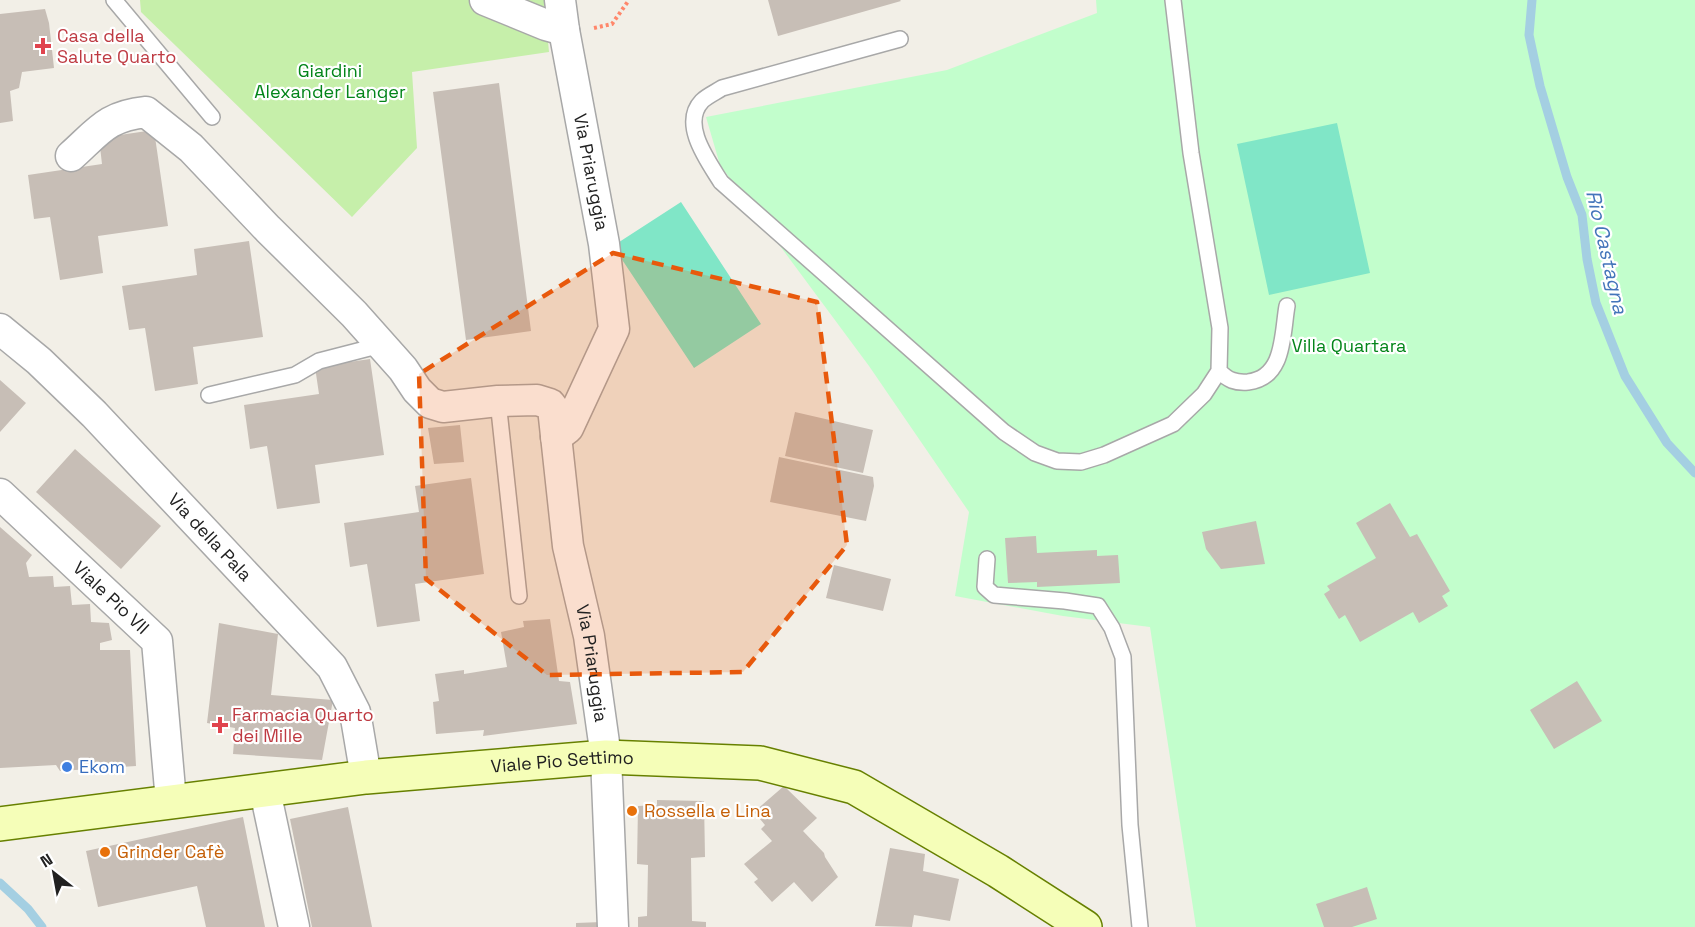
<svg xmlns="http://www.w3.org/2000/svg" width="1695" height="927" viewBox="0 0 1695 927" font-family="'Space Grotesk',sans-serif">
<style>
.grass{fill:#c6efaa}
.park{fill:#c2fecc}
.pitch{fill:#80e6c7}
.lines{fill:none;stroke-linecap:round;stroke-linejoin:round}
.stream{stroke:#a4cfe2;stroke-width:9}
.building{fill:#c7beb6}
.lane-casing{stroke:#a8a8a8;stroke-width:18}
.street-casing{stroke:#a8a8a8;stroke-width:33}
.secondary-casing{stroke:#678000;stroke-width:36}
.path{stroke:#ff876b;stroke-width:4;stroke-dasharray:3 3;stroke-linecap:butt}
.lane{stroke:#fff;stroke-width:15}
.street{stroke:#fff;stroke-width:30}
.secondary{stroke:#f5feb8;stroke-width:33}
.marked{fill:#e8590c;fill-opacity:0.2;stroke:#e8590c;stroke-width:4.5;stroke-dasharray:12 8;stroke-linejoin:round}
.health-dot{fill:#e0444e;stroke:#fff;stroke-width:2}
.shop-dot{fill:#3f7fe0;stroke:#fff;stroke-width:2}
.food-dot{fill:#e8710a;stroke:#fff;stroke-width:2}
.labels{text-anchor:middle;stroke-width:4.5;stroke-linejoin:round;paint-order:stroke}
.health-label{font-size:18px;fill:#be3a42;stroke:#fff;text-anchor:start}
.park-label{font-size:18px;fill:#04851a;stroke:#fff}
.street-label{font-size:18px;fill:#212121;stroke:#fff}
.shop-label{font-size:18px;fill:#366cbe;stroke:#fff;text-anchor:start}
.food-label{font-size:18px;fill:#c56008;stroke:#fff;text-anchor:start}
.water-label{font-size:20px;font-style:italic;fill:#4475ba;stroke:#fff}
</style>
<rect width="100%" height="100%" fill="#f2efe7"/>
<!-- grass -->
<path class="grass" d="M140 0H544L549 52 412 72 417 148 352 217 141 12Z"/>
<!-- park -->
<path class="park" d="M1096 0H1695V927H1196L1150 627 1063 616 955 596 969 512 869 366 720 165 706 117 947 70 1097 13Z"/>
<!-- pitch -->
<path class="pitch" d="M1337 123 1370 273 1269 295 1237 144Z
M681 202 761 324 694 368 613 246Z"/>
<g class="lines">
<!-- stream -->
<path class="stream" d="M1532 0 1529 35 1540 86 1567 177 1582 215 1587 259 1596 303 1625 376 1667 443 1695 473
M0 883 28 909 42 927"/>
</g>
<!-- building -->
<path class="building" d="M768 0H900L901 1 778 36Z
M45 9 49 23 54 68 22 72 19 88 10 91 13 121 0 123V14Z
M499 83 531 331 466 340 433 92Z
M154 130 168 226 98 236 103 273 60 280 50 217 34 219 28 175 102 164 99 138Z
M249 241 263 337 193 347 198 384 155 391 145 328 129 330 122 286 197 275 194 249Z
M370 359 384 455 315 465 320 503 277 509 267 446 250 449 244 405 319 394 315 367Z
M0 380 26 403 0 432Z
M795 412 873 430 863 473 785 456Z
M460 425 464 462 434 464 428 428Z
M75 449 161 526 121 569 36 492Z
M779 457 873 477 874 486 866 521 770 502Z
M471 478 484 574 415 584 420 621 377 627 367 564 350 567 344 523 419 512 415 486Z
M1390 503 1410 537 1417 534 1450 591 1442 596 1448 606 1419 623 1413 612 1360 642 1345 615 1339 619 1324 594 1330 590 1327 586 1376 558 1356 523Z
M1256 521 1265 564 1221 569 1206 549 1202 532Z
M0 527 32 555 26 563 29 577 53 576 54 587 70 586 72 605 90 604 91 622 109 623 112 640 100 643V650H130L136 766 60 771 56 765 0 768Z
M1036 536 1037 553 1097 550V556L1118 555 1120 583 1037 587V582L1008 583 1005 538Z
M834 565 891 579 883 611 826 598Z
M550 619 559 681 570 682 577 724 483 736 484 730 436 734 433 702 439 701 435 674 464 670V674L507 667 501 632 524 627 523 621Z
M219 623 278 634 271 695 333 700 322 760 233 754 235 728 207 723Z
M1577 681 1602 721 1554 749 1530 710Z
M784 786 817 818 803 831 824 853 825 857 838 877 812 902 794 882 772 902 754 882 758 879 744 864 772 841 761 829 765 825 754 812Z
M657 800 704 801 705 857 691 858 692 921 706 922V927H638V917L647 916 648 865 637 864 638 806 657 805Z
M348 807 372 927H312L290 819Z
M243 817 265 927H206L197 886 98 907 86 851Z
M890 848 925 854 923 871 959 879 950 921 914 915 912 927 875 926Z
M1367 887 1377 919 1352 927H1324L1316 904Z
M602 922 603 927H576V923Z"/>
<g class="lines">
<!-- lane casing -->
<g class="lane-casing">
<path id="lane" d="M114 0 212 117
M900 39 722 88C716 92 707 96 702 101 680 124 708 161 721 182L1004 432 1035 453 1057 461 1081 462 1104 455 1173 424 1204 394 1219 371 1220 328 1191 153 1173 0
M1219 371C1228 380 1235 383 1248 382 1285 378 1282 334 1287 306
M209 395 295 375 319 361 381 345
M498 401 519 596
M987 559 985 587 994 595 1065 601 1098 606 1112 628 1123 657 1130 825 1140 927"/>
</g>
<!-- street casing -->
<g class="street-casing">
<g id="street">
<path d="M485 0 546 25 564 30"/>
<path id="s1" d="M71 156C99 131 107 116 146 112L191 148 268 229 354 314 403 369 417 390 430 403 443 407 498 401 537 400 550 404 553 408 568 546 589 636 606 757 613 927"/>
<path id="s2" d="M0 329 39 361 94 414 332 667 355 712 366 777"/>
<path d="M556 437 568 428 614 329 604 244 564 30 560 0"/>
<path id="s3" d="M0 494 157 641 171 801"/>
<path d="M265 791 294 927"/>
</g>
</g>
<!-- secondary casing -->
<g class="secondary-casing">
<g id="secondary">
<path id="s4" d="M0 824 366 777 606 757 760 763 854 787 998 871 1085 927"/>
</g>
</g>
<!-- path -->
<path class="path" d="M594 28 612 24 629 0"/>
<!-- lane -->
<use href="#lane" class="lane"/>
<!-- street -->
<use href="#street" class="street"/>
<!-- secondary -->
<use href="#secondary" class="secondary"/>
</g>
<!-- marked area -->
<path class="marked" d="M613 253 817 302 847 545 743 672 547 675 426 579 419 374Z"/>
<!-- markers -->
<g class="health-dot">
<path d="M40 37h6v6h6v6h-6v6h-6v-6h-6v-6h6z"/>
<path d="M217 716h6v6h6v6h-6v6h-6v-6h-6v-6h6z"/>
</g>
<circle class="shop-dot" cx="67" cy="767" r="6"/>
<g class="food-dot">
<circle cx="632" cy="811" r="6"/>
<circle cx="105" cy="852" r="6"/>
</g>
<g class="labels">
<!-- health labels -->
<g class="health-label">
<text x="57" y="42">Casa della<tspan x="57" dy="21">Salute Quarto</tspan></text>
<text x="232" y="721">Farmacia Quarto<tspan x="232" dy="21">dei Mille</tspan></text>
</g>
<!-- park labels -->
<g class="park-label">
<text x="330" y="77">Giardini<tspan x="330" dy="21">Alexander Langer</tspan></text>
<text x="1349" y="352">Villa Quartara</text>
</g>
<!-- street labels -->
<g class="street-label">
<text transform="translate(591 172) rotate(79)" y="6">Via Priaruggia</text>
<text dy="6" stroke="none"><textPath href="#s2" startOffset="296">Via della Pala</textPath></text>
<text dy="6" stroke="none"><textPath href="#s3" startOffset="152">Viale Pio VII</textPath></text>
<text dy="6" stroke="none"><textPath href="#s1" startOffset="882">Via Priaruggia</textPath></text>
<text dy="6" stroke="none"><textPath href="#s4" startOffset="566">Viale Pio Settimo</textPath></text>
</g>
<!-- shop labels -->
<g class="shop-label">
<text x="79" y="773">Ekom</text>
</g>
<!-- food labels -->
<g class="food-label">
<text x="644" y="817">Rossella e Lina</text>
<text x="117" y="858">Grinder Cafè</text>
</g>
<!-- water labels -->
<g class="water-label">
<text transform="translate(1607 252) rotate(77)" y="7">Rio Castagna</text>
</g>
</g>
<!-- north arrow -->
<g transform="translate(54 873) rotate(329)" stroke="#ffffff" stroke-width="4.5" paint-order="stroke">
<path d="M0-4.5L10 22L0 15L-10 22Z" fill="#212121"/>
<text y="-9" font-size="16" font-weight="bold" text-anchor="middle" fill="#212121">N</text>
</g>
</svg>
